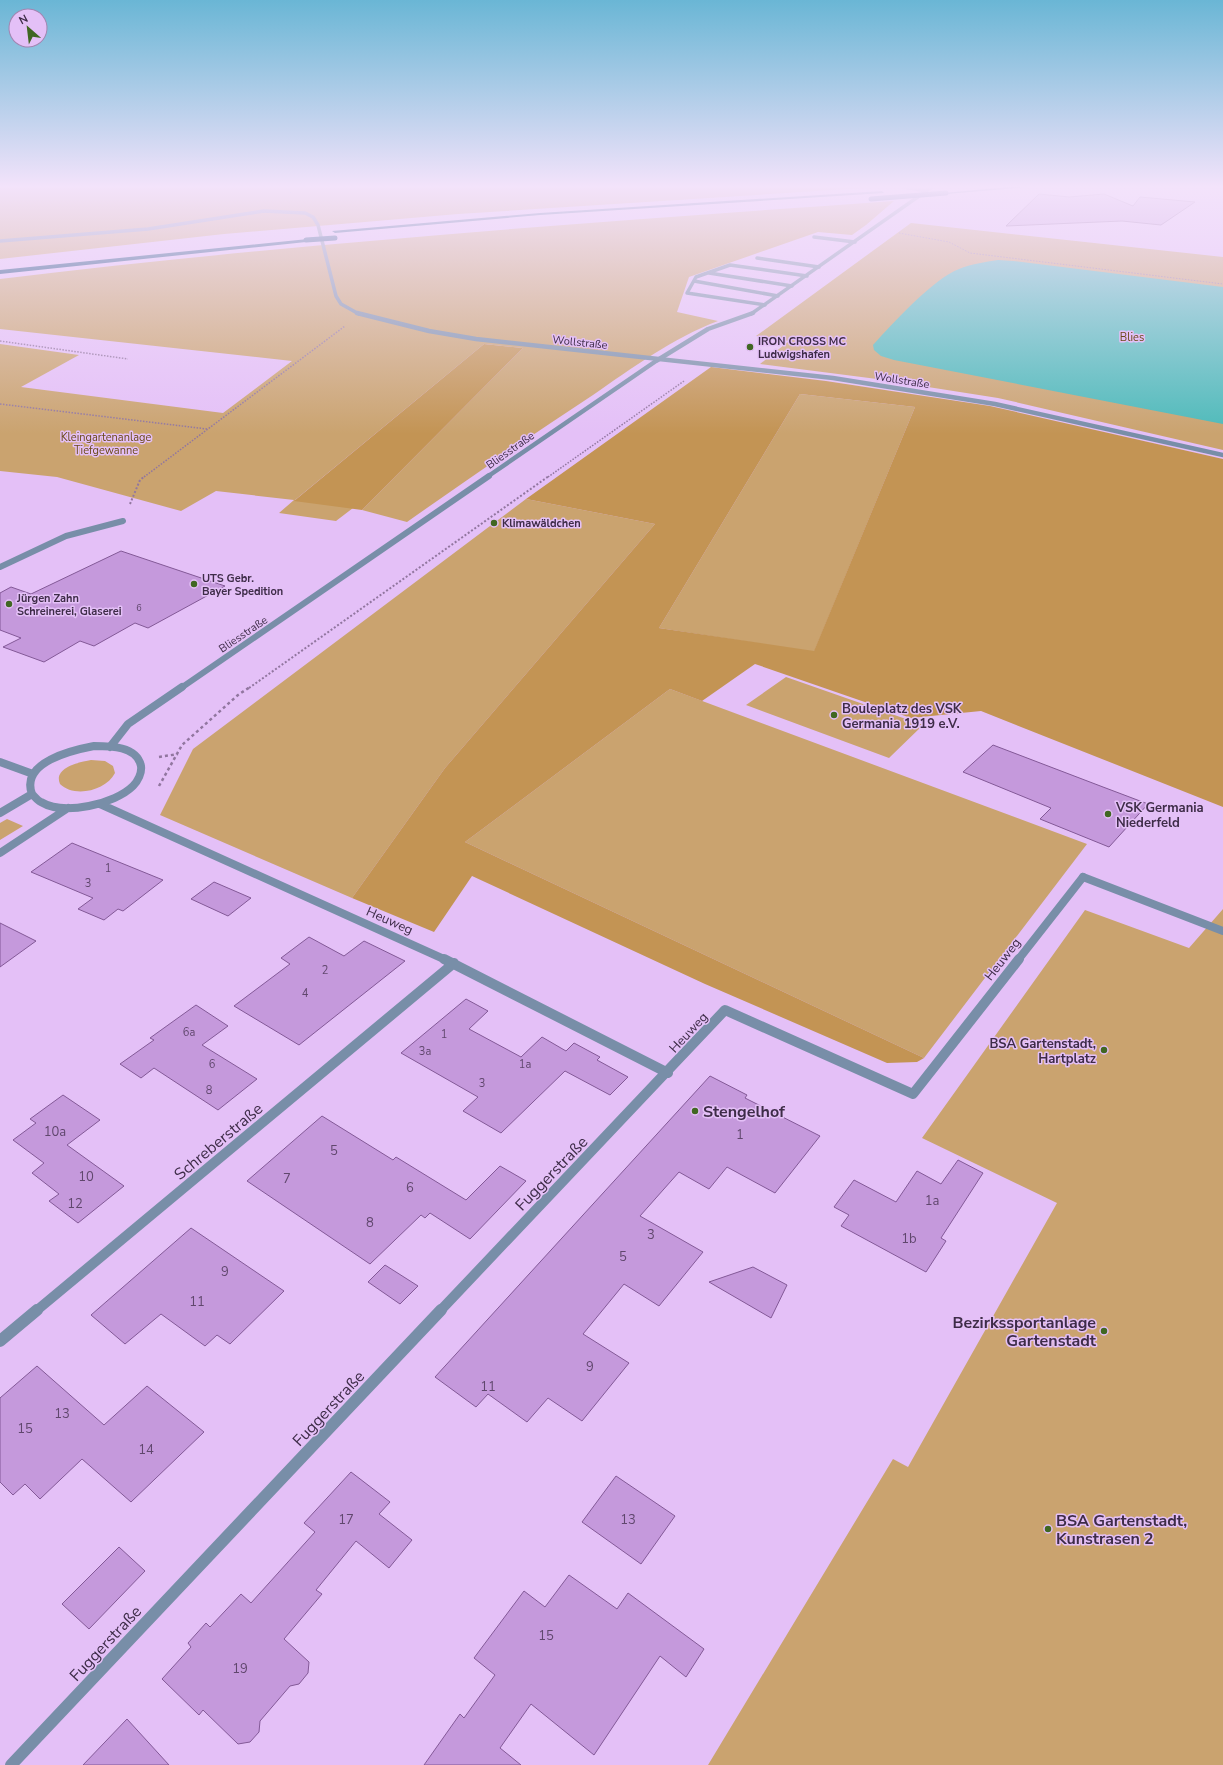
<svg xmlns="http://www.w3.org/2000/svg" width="1223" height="1765" viewBox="0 0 1223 1765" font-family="'Nunito Sans',sans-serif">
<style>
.green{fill:#caa36f}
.forest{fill:#c39454;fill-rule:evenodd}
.water{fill:#4dbab9}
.building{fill:#c599dc;stroke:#835997}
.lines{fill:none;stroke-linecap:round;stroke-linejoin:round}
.path-far3{stroke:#91769f;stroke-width:1;stroke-dasharray:1.5 1.5;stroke-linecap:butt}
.path-far2{stroke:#91769f;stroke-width:1.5;stroke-dasharray:1.5 1.5;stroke-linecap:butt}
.path-far1{stroke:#91769f;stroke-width:2;stroke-dasharray:2 2;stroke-linecap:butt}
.path{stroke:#91769f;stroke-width:2.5;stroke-dasharray:3 3;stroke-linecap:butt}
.service-far1{stroke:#788ea8;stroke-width:3.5}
.service{stroke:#788ea8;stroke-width:8}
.minor-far5{stroke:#788ea8;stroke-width:3.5}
.minor-far4{stroke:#788ea8;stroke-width:4.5}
.minor-far3{stroke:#788ea8;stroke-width:6}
.minor-far2{stroke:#788ea8;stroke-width:8}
.minor-far1{stroke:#788ea8;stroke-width:10}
.minor{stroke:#788ea8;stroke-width:12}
.tertiary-far1{stroke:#788ea8;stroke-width:3.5}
.tertiary{stroke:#788ea8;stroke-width:4.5}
.motorway{fill:#0f4176;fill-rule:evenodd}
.motorway-bridge{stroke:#0f4176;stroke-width:5}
.poi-dot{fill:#406722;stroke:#e4c0f7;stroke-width:1.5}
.labels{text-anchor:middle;stroke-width:3;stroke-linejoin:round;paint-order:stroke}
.far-number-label{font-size:9px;fill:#60476d}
.far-park-label{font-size:11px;fill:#6a4a19;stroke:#e4c0f7}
.far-poi-label{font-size:11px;font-weight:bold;fill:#3e2c48;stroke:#e4c0f7;text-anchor:start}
.far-street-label{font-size:11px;fill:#3e2c48;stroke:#e4c0f7}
.number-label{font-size:11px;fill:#60476d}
.poi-label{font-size:13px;font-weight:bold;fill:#3e2c48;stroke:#e4c0f7;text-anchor:start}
.street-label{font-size:13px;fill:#3e2c48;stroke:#e4c0f7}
.near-number-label{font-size:13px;fill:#60476d}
.near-poi-label{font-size:16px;font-weight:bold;fill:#3e2c48;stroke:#e4c0f7;text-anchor:start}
.near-street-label{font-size:16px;fill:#3e2c48;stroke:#e4c0f7}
</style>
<rect width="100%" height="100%" fill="#e4c0f7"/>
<!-- green -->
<path class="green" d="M0 187H880L458 214 224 234 0 259Z
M894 201 866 225 852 235 818 232 689 277 677 312 718 321C673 338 632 368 593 395 530 436 468 479 407 522L362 510 523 348 484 344 295 500 353 508 336 521 279 513 294 500 216 491 181 511 57 477 0 471V344L79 355 21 387 223 413 292 361 0 329V279C297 243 595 222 894 201Z
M911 223 1223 257V450L998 398 877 379 760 364 789 341 756 336Z
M800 394 915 407 814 652 659 628Z
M526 499 655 524 445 768 352 898 160 815 193 749Z
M786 677 923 725 889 758 746 705Z
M670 689 1087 844 924 1058 465 842Z
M91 760 105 761 113 766 115 773C106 791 74 798 60 784 53 768 79 762 91 760Z
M7 819 23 826 0 840V823Z
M1223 909V1765H708L893 1459 908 1467 1057 1203 922 1138 1085 910 1189 948Z"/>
<!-- forest -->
<path class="forest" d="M484 344 523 348 362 510 294 501Z
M711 367 826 381 990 406 1223 459V807L981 711 911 718 755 664 702 701 670 689 465 842 924 1058 917 1062 887 1063 705 984 472 876 434 932 352 898 445 768 655 524 526 499ZM800 394 915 407 814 651 659 628Z"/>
<!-- water -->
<path class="water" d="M998 260 1013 261 1223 287V424L894 360 881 356 874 350 873 345C893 323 933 279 959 269 971 264 985 262 998 260Z"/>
<!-- building -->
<path class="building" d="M1039 194 1069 197 1104 194 1133 206 1140 197 1195 202 1161 225 1122 221 1006 226Z
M121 551 225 586 148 628 135 623 94 646 80 641 44 662 3 647 21 638 0 630V593L11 587 31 594Z
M993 745 1103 787 1148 804 1109 847 1040 819 1051 808 963 772Z
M72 843 163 880 123 911 118 909 104 920 78 909 93 898 31 872Z
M214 882 251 898 228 916 191 899Z
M0 923 36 941 0 967Z
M309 937 344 956 364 941 405 961 299 1045 234 1006 290 964 281 958Z
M466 999 488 1011 469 1029 521 1057 542 1037 566 1051 574 1043 600 1057 597 1060 628 1077 610 1095 565 1071 501 1133 463 1111 478 1097 401 1053Z
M196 1005 228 1026 202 1045 257 1079 218 1110 154 1068 141 1078 120 1064 154 1040 150 1038Z
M710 1076 747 1095 745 1098 820 1136 775 1193 727 1167 709 1189 679 1172 640 1216 703 1252 659 1306 624 1284 583 1334 629 1363 582 1421 548 1398 527 1422 488 1394 476 1407 435 1377Z
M63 1095 100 1120 67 1145 124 1186 78 1223 49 1201 59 1194 32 1173 44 1163 13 1140 36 1123 30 1119Z
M322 1116 393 1160 396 1157 466 1200 500 1166 526 1181 470 1239 430 1213 425 1218 421 1215 370 1264 247 1181Z
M958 1160 983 1173 941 1238 946 1241 926 1272 841 1226 849 1215 834 1207 854 1180 896 1202 917 1171 941 1184Z
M191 1228 284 1291 230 1344 217 1335 205 1346 161 1314 125 1344 91 1315Z
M385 1265 418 1286 400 1304 368 1282Z
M753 1267 787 1285 771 1318 709 1282Z
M37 1366 104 1425 147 1386 204 1432 131 1502 82 1459 40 1499 25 1484 13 1495 0 1482V1398Z
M351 1472 390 1502 379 1514 412 1540 389 1568 356 1541 316 1590 322 1594 284 1639 309 1662 308 1673 299 1684 290 1686 260 1721 259 1732 250 1742 238 1744 203 1710 199 1715 162 1679 191 1647 188 1643 206 1623 210 1627 241 1594 251 1603 315 1532 304 1523Z
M616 1476 675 1516 641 1564 582 1522Z
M119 1547 145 1571 89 1629 62 1604Z
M569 1575 617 1609 628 1593 704 1649 686 1677 660 1656 594 1755 531 1704 500 1748 521 1765H424L460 1714 464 1718 495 1675 474 1658 524 1591 545 1607Z
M127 1719 169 1765H83Z"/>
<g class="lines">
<!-- path-far3 -->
<path class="path-far3" d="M287 187 291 193
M899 233 949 242 970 253 1223 284"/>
<!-- path-far2 -->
<path class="path-far2" d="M0 341 128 359
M0 404 207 429
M144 477 345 326
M548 477 684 381"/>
<!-- path-far1 -->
<path class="path-far1" d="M130 504 140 480 145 476
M249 688 549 476"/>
<!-- path -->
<path class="path" d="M159 757 178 754
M159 786 182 745 238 695 250 687"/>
<!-- service-far1 -->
<path class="service-far1" d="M904 187 926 191
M814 237 855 242
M757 258 819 267
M709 273 792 286
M694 281 778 296
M765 305 687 293 696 277 730 265 807 276"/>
<!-- service -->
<path class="service" d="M1083 877 1223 931"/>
<!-- minor-far5 -->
<path class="minor-far5" d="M751 314 932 187"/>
<!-- minor-far4 -->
<path class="minor-far4" d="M487 477 656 361 708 329 753 313"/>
<!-- minor-far3 -->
<path class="minor-far3" d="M0 567 66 536 123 521
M181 688 489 476"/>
<!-- minor-far2 -->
<path class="minor-far2" d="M94 746C110 746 137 746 141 766 142 773 138 781 133 786 115 804 64 816 41 802 38 801 35 797 32 794 20 762 73 750 94 746Z
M110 747 128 724 182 687
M0 762 33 774
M100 804 446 960
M0 813 32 794
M0 853 68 808
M1018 960 1083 877"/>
<!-- minor-far1 -->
<path class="minor-far1" d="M444 959 668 1073
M36 1311 454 963
M440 1311 725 1010 913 1094 1019 959"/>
<!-- minor -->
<path class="minor" d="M0 1341 37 1310
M11 1765 441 1310"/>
<!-- tertiary-far1 -->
<path class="tertiary-far1" d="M0 241 148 229 264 211 305 213 313 217 318 225 336 296 341 304 359 314"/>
<!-- tertiary -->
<path class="tertiary" d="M357 313 429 331 476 339 833 378 995 404 1223 455"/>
<!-- motorway -->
<path class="motorway" d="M1007 187H1029L946 194 944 193Z
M882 191 884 193 540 215 335 233 332 231 540 213Z
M308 239 306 242 0 274V270Z"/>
<!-- motorway-bridge -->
<path class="motorway-bridge" d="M871 199 946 193
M306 240 335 238"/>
</g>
<!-- sky -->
<linearGradient id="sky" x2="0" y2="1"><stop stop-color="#6ab6d5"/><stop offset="0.43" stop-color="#f3e3fb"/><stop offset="1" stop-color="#f3e3fb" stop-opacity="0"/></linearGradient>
<rect width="1223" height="434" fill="url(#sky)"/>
<!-- markers -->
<g class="poi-dot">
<circle cx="750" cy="347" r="4"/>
<circle cx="494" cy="523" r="4"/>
<circle cx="194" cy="584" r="4"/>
<circle cx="9" cy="604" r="4"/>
<circle cx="834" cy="715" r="4"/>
<circle cx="1108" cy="814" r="4"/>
<circle cx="1104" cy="1050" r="4"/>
<circle cx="695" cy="1111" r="4"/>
<circle cx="1104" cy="1331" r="4"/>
<circle cx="1048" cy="1529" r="4"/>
</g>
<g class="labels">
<!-- far-number labels -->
<g class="far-number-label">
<text x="139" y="611">6</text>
</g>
<!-- far-park labels -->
<g class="far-park-label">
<text x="1132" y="341">Blies</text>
<text x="106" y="441">Kleingartenanlage<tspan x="106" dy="13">Tiefgewanne</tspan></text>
</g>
<!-- far-poi labels -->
<g class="far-poi-label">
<text x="758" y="345">IRON CROSS MC<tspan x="758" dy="13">Ludwigshafen</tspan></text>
<text x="502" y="527">Klimawäldchen</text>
<text x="202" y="582">UTS Gebr.<tspan x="202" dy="13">Bayer Spedition</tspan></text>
<text x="17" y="602">Jürgen Zahn<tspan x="17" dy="13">Schreinerei, Glaserei</tspan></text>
</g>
<!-- far-street labels -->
<g class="far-street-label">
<text transform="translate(580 342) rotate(6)" y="4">Wollstraße</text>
<text transform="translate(902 380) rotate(9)" y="4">Wollstraße</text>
<text transform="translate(510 450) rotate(-35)" y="4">Bliesstraße</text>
<text transform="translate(243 634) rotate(-34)" y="4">Bliesstraße</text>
</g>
<!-- number labels -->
<g class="number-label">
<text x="108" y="872">1</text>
<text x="88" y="887">3</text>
<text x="325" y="974">2</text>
<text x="305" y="997">4</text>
<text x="189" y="1036">6a</text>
<text x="444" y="1038">1</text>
<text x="425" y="1055">3a</text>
<text x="212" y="1068">6</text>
<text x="525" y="1068">1a</text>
<text x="482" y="1087">3</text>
<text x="209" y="1094">8</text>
</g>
<!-- poi labels -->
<g class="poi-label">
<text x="842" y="713">Bouleplatz des VSK<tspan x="842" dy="15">Germania 1919 e.V.</tspan></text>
<text x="1116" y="812">VSK Germania<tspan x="1116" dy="15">Niederfeld</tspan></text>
<text x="1096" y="1048" text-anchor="end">BSA Gartenstadt,<tspan x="1096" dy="15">Hartplatz</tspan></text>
</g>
<!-- street labels -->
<g class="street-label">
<text transform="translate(390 920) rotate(24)" y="5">Heuweg</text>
<text transform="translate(1002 959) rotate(-52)" y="5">Heuweg</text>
<text transform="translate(688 1032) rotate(-47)" y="5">Heuweg</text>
</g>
<!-- near-number labels -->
<g class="near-number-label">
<text x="55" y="1136">10a</text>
<text x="740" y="1139">1</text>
<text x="334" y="1155">5</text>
<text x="86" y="1181">10</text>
<text x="287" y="1183">7</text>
<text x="410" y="1192">6</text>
<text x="932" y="1205">1a</text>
<text x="75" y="1208">12</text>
<text x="370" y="1227">8</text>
<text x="651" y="1239">3</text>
<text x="909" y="1243">1b</text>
<text x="623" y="1261">5</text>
<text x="225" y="1276">9</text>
<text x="197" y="1306">11</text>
<text x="590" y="1371">9</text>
<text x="488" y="1391">11</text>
<text x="62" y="1418">13</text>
<text x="25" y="1433">15</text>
<text x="146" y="1454">14</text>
<text x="346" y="1524">17</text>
<text x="628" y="1524">13</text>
<text x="546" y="1640">15</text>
<text x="240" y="1673">19</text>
</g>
<!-- near-poi labels -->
<g class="near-poi-label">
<text x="703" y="1117">Stengelhof</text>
<text x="1096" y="1328" text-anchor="end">Bezirkssportanlage<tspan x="1096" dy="18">Gartenstadt</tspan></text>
<text x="1056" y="1526">BSA Gartenstadt,<tspan x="1056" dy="18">Kunstrasen 2</tspan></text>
</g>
<!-- near-street labels -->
<g class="near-street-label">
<text transform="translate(218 1141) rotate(-40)" y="6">Schreberstraße</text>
<text transform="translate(551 1173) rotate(-46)" y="6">Fuggerstraße</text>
<text transform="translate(328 1408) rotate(-47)" y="6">Fuggerstraße</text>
<text transform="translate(105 1643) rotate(-47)" y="6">Fuggerstraße</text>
</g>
</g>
<!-- north arrow -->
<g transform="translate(28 28) rotate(332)"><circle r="19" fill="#e4c0f7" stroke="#a285b1"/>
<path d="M0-3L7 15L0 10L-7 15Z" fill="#406722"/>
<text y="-6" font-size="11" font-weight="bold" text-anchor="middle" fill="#3e2c48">N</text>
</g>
</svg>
